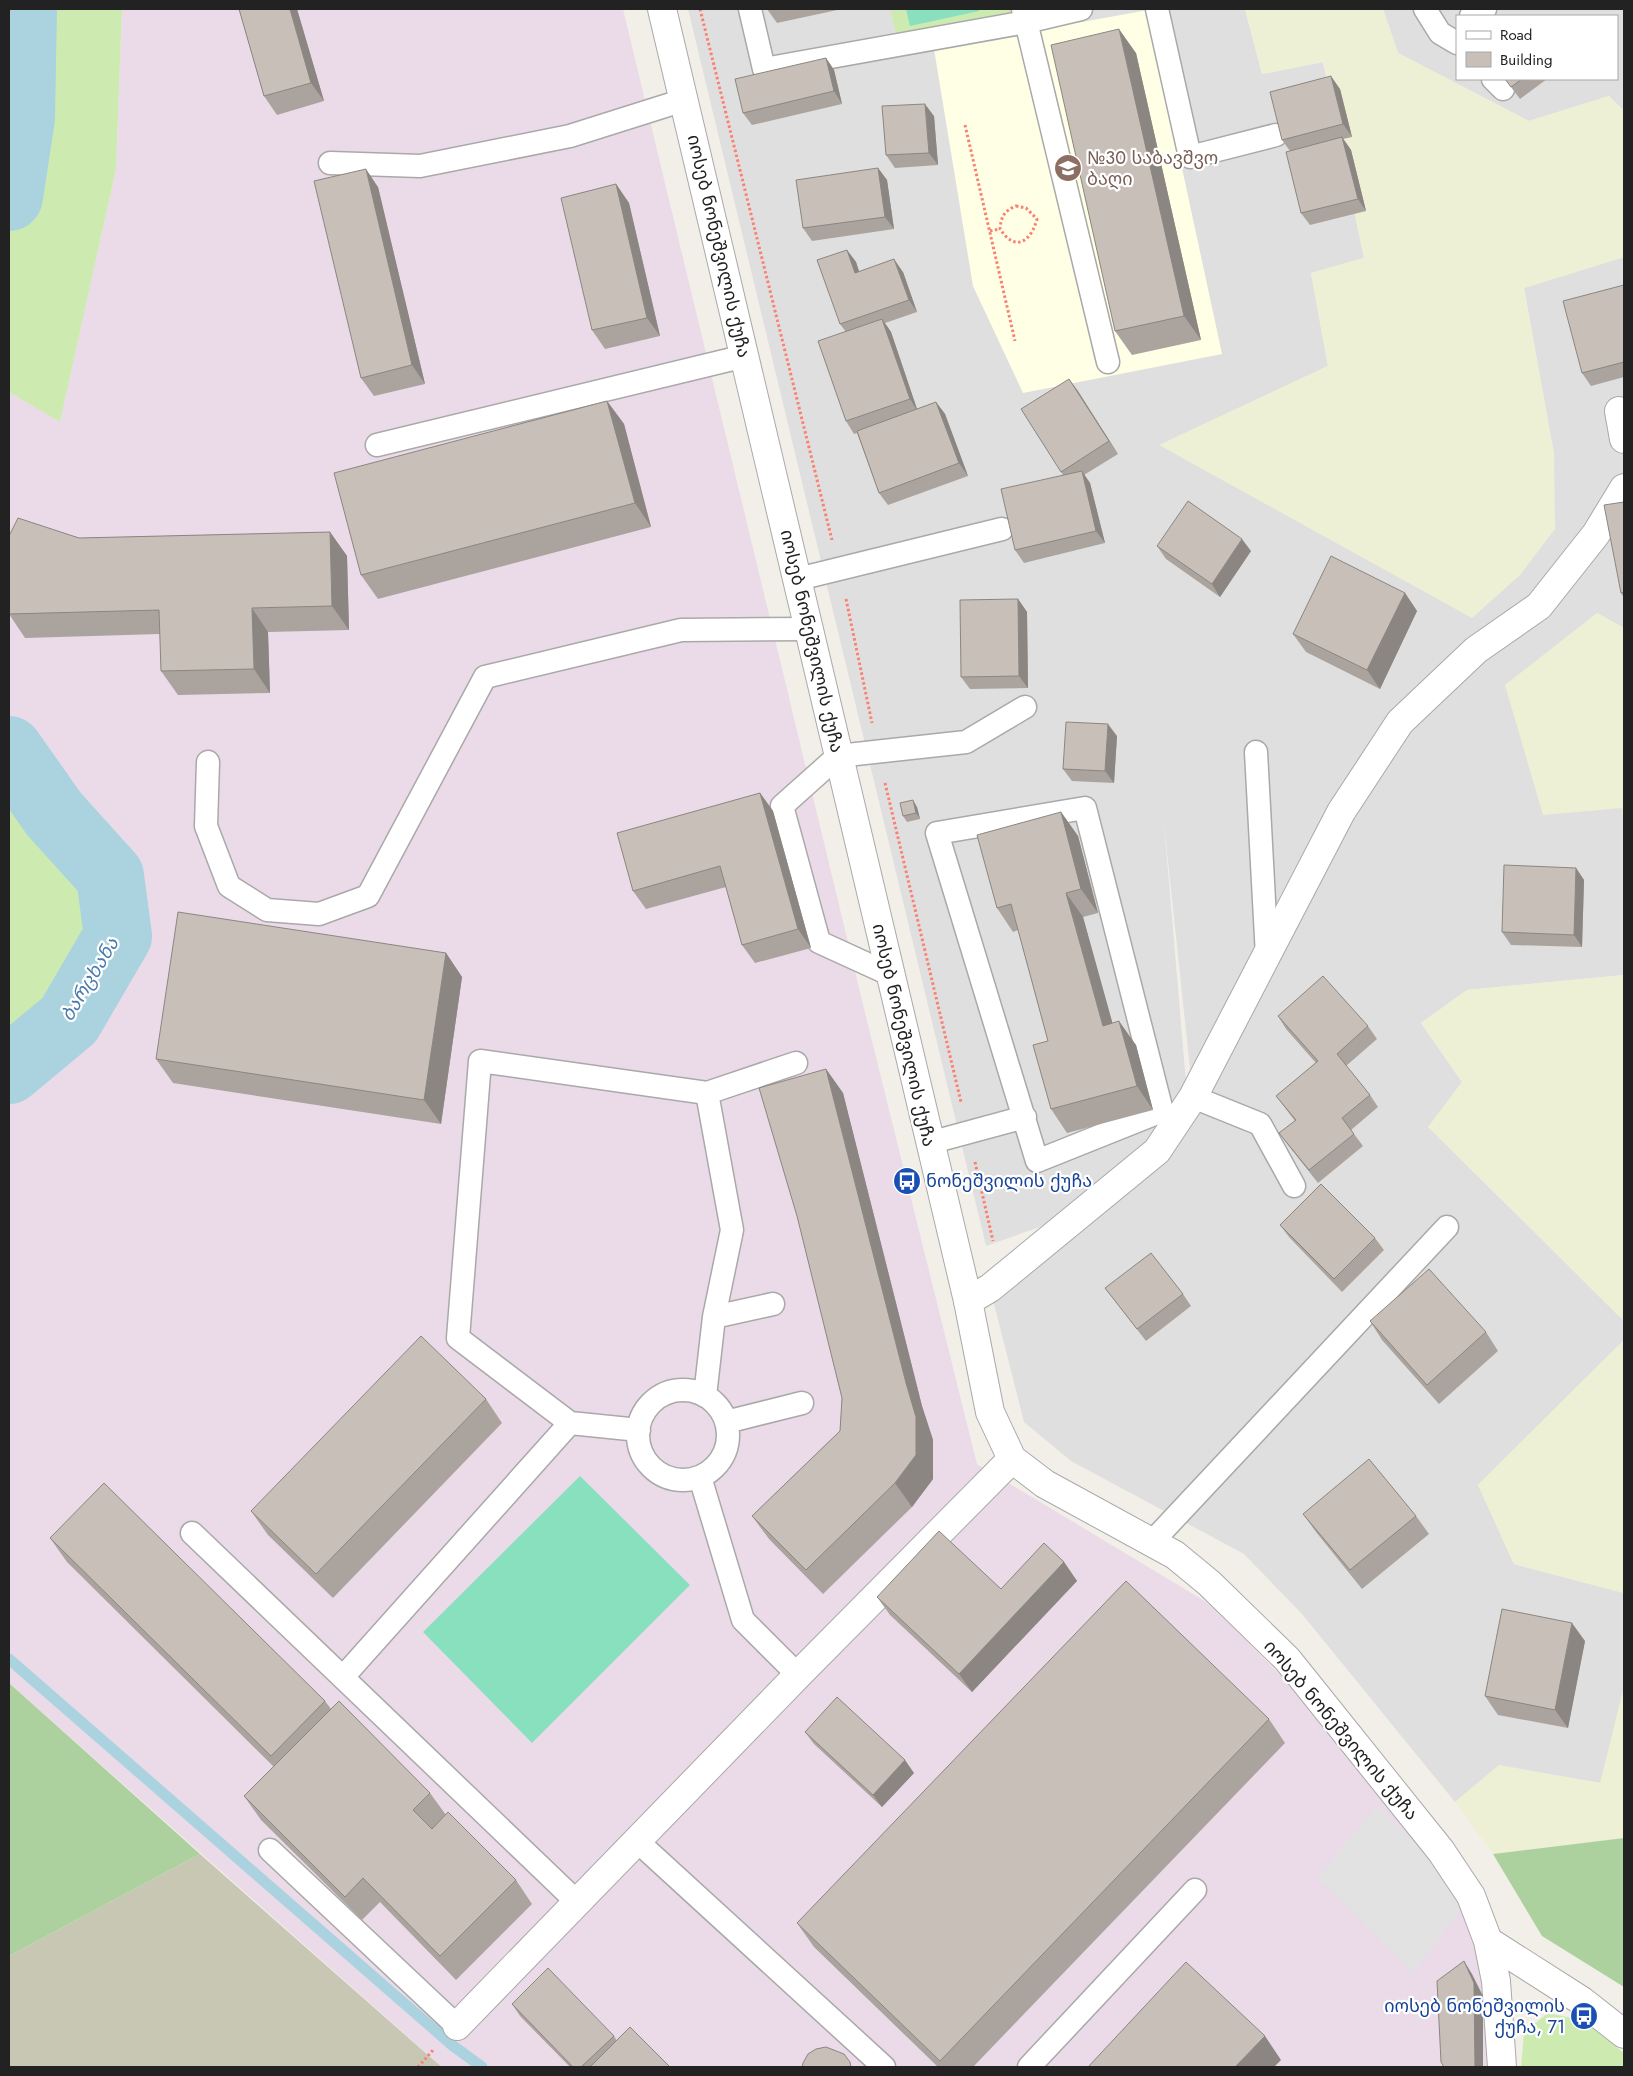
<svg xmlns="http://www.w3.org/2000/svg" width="1633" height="2076" viewBox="0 0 1633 2076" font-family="Jost,'Noto Sans Georgian',sans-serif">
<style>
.residential{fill:#e0dfdf;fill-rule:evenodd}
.industrial{fill:#ebdbe8}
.education{fill:#ffffe5}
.construction{fill:#c7c7b4}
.farmland{fill:#eef0d5}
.grass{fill:#cdebb0}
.forest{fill:#add19e}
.pitch{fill:#88e0be}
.parking{fill:#e2e2e2}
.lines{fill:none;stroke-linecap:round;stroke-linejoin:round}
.stream{stroke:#aad3df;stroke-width:11}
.river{stroke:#aad3df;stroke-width:68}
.service-casing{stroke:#a9a9a9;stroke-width:25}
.minor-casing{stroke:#a9a9a9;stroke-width:30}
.tertiary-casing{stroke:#a9a9a9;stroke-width:30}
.path{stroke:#fa8072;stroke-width:3;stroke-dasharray:2.5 2.5;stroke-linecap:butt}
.service{stroke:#fff;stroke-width:22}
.minor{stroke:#fff;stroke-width:28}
.tertiary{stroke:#fff;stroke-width:28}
.wall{fill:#aba49e}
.shaded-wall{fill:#8b8681}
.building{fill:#c7bfb8;stroke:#8b8681}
.labels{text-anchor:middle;stroke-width:4.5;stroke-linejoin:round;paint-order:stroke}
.education-label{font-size:18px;fill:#785e54;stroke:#fff;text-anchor:start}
.street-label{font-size:18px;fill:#222;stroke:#fff}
.transit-label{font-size:18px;fill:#164399;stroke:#fff;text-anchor:start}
.water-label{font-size:19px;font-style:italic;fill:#4a7aab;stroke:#fff}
</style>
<rect width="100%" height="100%" fill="#f2efe9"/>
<!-- residential -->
<path class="residential" d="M688 9H1245L1262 74 1323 62 1364 258 1311 273 1328 366 1160 445 1554 454 1524 288 1624 257V628L1597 613 1623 808 1624 975 1467 990 1421 1023 1462 1082 1429 1127 1624 1321V1340L1478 1485 1514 1564 1624 1593V1687L1601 1783 1499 1766 1455 1802 1302 1614 1244 1554 1071 1461 1024 1422 990 1288 1157 1151 1193 1097 1164 823 1187 1094 1149 1143 1048 1224 986 1246Z
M1383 9H1624V111L1609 96 1529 121 1398 53ZM1457 16H1617V79H1457Z"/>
<!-- industrial -->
<path class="industrial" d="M122 9H623L867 1021 977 1464 1213 1606 1282 1677 1419 1841 1466 1913 1486 1982 1489 2067H442L9 1683V1070L69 1020 110 876 54 814 9 750V392L60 421 116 169Z"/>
<!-- education -->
<path class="education" d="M1148 10 1222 354 1023 393 973 286 934 49Z"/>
<!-- construction -->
<path class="construction" d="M200 1854 429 2056 442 2067H9V1956Z"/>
<!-- farmland -->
<path class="farmland" d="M1245 9H1383L1398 53 1529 121 1609 96 1624 111V257L1524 288 1554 454 1555 529 1520 575 1472 618 1159 445 1328 366 1311 273 1364 258 1324 62 1262 74Z
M1597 613 1624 628V831L1622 808 1543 815 1505 685Z
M1624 975V1321L1428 1127 1462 1082 1421 1023 1467 990Z
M1624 1340V1593L1514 1564 1478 1485Z
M1624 1687V1838L1493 1854 1455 1802 1499 1765 1600 1783Z"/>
<!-- grass -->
<path class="grass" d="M9 9H122L116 169 60 422 9 392Z
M890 9H1023L1026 22 899 45Z
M9 750 54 814 110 876 118 936 69 1020 9 1070Z
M1548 2013 1582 2020 1624 2053V2067H1521L1524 2032Z"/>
<!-- forest -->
<path class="forest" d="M9 1683 200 1854 9 1956Z
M1624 1838V1987L1542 1936 1493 1854Z"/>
<!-- pitch -->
<path class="pitch" d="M906 9H979V11L910 26Z
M580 1476 690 1585 532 1743 423 1632Z"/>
<!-- parking -->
<path class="parking" d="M1377 1806 1471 1896 1413 1973 1317 1878Z"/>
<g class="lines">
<!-- stream -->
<path class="stream" d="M9 1659 452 2045 482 2067"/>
<!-- river -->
<path class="river" d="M9 197 21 118 23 9
M9 750 54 814 110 876 118 936 69 1020 9 1070"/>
<!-- service casing -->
<g class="service-casing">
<path id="service" d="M750 9 764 69 1026 22 1081 9
M1023 9 1108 362
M1157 9 1190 157 1276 135
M1425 9 1440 33 1457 43
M1471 16 1485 9
M1493 79 1503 89
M330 163 420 166 570 136 684 100
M377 445 745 356
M798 579 1002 529
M1256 752 1267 956
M208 762 206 826 229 886 267 910 319 914 368 896 485 677 681 630 809 629
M1085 808 1162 1111 1037 1161 937 833Z
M889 974 819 942 782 806 838 756 966 742 1025 707
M707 1093 796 1063
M1193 1097 1260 1124 1294 1186
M929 1143 1025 1117
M714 1317 773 1304
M638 1435a45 45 0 1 1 90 0a45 45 0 1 1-90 0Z
M726 1422 802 1403
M570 1423 458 1338 480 1061 707 1093 732 1230 714 1317 705 1396
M700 1477 743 1620 798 1675
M192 1533 577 1902
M1152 1542 1447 1227
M343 1677 570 1423 639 1430
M637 1841 884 2067
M270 1850 457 2026
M1029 2067 1195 1890"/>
</g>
<!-- minor casing -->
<g class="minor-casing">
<path id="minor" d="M1619 411 1624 439
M968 1301 990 1288 1157 1151 1193 1097 1341 812 1400 722 1476 650 1539 606 1596 534 1624 488
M457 2026 798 1675 1012 1459"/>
</g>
<!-- tertiary casing -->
<g class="tertiary-casing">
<path id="tertiary" d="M662 9 968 1301 990 1412 1012 1459 1045 1484 1175 1555 1209 1583 1287 1659 1441 1851 1471 1896 1488 1941 1496 1981 1502 2067
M1488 1941 1582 2001 1624 2034"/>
</g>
<!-- path -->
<path class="path" d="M700 9 832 540
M965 125 1015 341
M1016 206 1026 208 1037 219C1031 241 1016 253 1000 229 1001 217 1004 211 1016 206Z
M990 231 1000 229
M846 599 872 723
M885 783 961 1102
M975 1162 993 1241
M418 2067 434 2049"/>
<!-- service -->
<use href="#service" class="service"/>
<!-- minor -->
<use href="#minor" class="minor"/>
<!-- tertiary -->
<use href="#tertiary" class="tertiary"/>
</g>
<!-- wall -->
<path class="wall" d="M239 9H297L324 101 277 115 264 96Z
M767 9H842L777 23Z
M1136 53 1201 340 1132 355 1115 331Z
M826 58 834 70 842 104 752 125 743 113Z
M1505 79H1547L1520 99Z
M1340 89 1352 137 1343 139 1351 150 1366 211 1310 225 1301 213 1290 151 1282 140Z
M934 116 938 165 895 168 886 155Z
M878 168 887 180 894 229 812 241 803 228Z
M616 184 629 203 660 336 605 349 592 330Z
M378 187 425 384 374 396 361 378Z
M847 250 856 262 859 272H903L917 312 885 323 891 332 917 409 936 402 945 414 968 476 888 505 879 493 857 433 854 434 846 421V332L840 324Z
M1624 285V377L1591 386 1582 373Z
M1069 379 1118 454 1084 475 1090 483 1105 543 1024 563 1015 550 1063 475 1061 472Z
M607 401 624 424 651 527 378 599 361 575Z
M1624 502V598L1621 593Z
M330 532 347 556 349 630 268 632 270 693 178 695 161 671 160 634 25 638 9 614 79 538Z
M1157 546 1251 551 1220 597 1166 559Z
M1405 593 1417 611 1380 689 1306 652 1293 634Z
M1018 599 1027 612 1028 688 970 689 961 677Z
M1117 736 1114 783 1072 781 1063 769Z
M760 793 773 811 811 948 755 963 742 945 726 887 646 909 633 891Z
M917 807 920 819 907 822 903 816Z
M1061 812 1078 836 1098 913 1083 917 1112 1023 1136 1045 1153 1110 1067 1133 1051 1109 1048 1041 1018 930 1013 932 997 908Z
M1576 868 1584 880 1582 947 1511 945 1502 932Z
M446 953 462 977 441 1124 173 1083 156 1059Z
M1278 1016 1368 1026 1377 1039 1346 1066 1370 1095 1378 1107 1351 1130 1363 1146 1318 1183 1288 1145 1279 1133 1295 1121 1276 1096 1316 1063 1286 1029Z
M826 1069 843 1093 922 1406 933 1440V1479L912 1507 823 1594 769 1539 752 1516 840 1431 842 1398Z
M1280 1225 1375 1238 1384 1250 1342 1292 1289 1237Z
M1105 1288 1183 1294 1191 1306 1146 1341Z
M1370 1321 1486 1332 1498 1351 1439 1404 1382 1340Z
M486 1399 502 1423 333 1598 268 1535 251 1511Z
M1303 1514 1416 1516 1429 1534 1362 1589 1316 1532Z
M50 1538 325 1701 331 1709 430 1793 446 1815 516 1880 532 1904 456 1980 380 1902 362 1920 261 1820 244 1796 274 1767 67 1562Z
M1064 1562 1077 1581 972 1692 890 1615 877 1597 1001 1589Z
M1585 1641 1568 1728 1498 1715 1485 1696Z
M1269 1719 1285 1743 973 2067H938L814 1947 797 1923Z
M805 1732 914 1773 882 1807 814 1744Z
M512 2004 614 2036 617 2041 670 2067H570L520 2016Z"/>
<!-- shaded-wall -->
<path class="shaded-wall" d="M290 9H297L324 101 311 83Z
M1119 29 1136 53 1201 340 1184 316Z
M826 58 834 70 842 104 834 91Z
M1331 76 1340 89 1352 137 1343 124Z
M925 104 934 116 938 165 929 153Z
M1342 137 1351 150 1366 211 1358 199Z
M878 168 887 180 894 229 885 217Z
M366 169 378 187 425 384 412 365Z
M616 184 629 203 660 336 647 318Z
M847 250 856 262 864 286 855 273Z
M894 259 903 272 917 312 909 300Z
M882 319 891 332 918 412 910 399Z
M1069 379 1078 391 1118 454 1109 441Z
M607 401 624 424 651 527 635 503Z
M936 402 945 414 968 476 959 463Z
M1082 471 1090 483 1105 543 1096 531Z
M330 532 347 556 349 630 332 606Z
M1242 539 1251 551 1220 597 1212 584Z
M1405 593 1417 611 1380 689 1367 670Z
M1018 599 1027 612 1028 688 1019 676Z
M252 608 268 632 270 693 254 669Z
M1108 724 1117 736 1114 783 1105 771Z
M760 793 773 811 811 948 798 929Z
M913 800 917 807 920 819 916 813Z
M1061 812 1078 836 1098 913 1081 889Z
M1576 868 1584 880 1582 947 1574 935Z
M1066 893 1083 917 1120 1050 1103 1026Z
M446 953 462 977 441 1124 424 1100Z
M1119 1021 1136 1045 1153 1110 1137 1086Z
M826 1069 843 1093 922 1406 933 1440V1479L912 1507 895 1483 906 1383Z
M1064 1562 1077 1581 972 1692 959 1674Z
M1572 1623 1585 1641 1568 1728 1555 1710Z
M905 1760 914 1773 882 1807 873 1795Z
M1464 1961 1472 1974 1483 1996V2067H1475Z
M1265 2036 1281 2060 1274 2067H1235Z"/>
<!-- building -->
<path class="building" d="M239 9H290L311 83 264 96Z
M1119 29 1184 316 1115 331 1051 45Z
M826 58 834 91 743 113 735 79Z
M1331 76 1343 124 1282 140 1270 92Z
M1505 79H1522L1511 87Z
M925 104 929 153 886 155 882 106Z
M1342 137 1358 199 1301 213 1286 152Z
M878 168 885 217 803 228 796 180Z
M366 169 412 365 361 378 314 181Z
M616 184 647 318 592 330 561 198Z
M847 250 855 273 894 259 909 300 840 324 817 260Z
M1624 285V362L1582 373 1563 301Z
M882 319 910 399 846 421 818 341Z
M1069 379 1109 441 1061 472 1021 409Z
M607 401 635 503 361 575 334 473Z
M936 402 959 463 879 493 857 431Z
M1082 471 1096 531 1015 550 1001 489Z
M1188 501 1242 539 1212 584 1157 546Z
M1624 502V592L1621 593 1604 505Z
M18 518 79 538 330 532 332 606 252 608 254 669 161 671 159 610 9 614V536Z
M1331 556 1405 593 1367 670 1293 634Z
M1018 599 1019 676 961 677 960 600Z
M1066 722 1108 724 1105 771 1063 769Z
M760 793 798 929 742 945 720 866 633 891 617 833Z
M913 800 916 813 903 816 900 803Z
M1061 812 1081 889 1066 893 1103 1026 1119 1021 1137 1086 1051 1109 1033 1045 1048 1041 1011 904 997 908 977 835Z
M1504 865 1576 868 1574 935 1502 932Z
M178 912 446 953 424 1100 156 1059Z
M1323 976 1368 1026 1337 1054 1370 1095 1342 1118 1354 1134 1309 1170 1279 1133 1296 1120 1276 1096 1318 1061 1278 1016Z
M826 1069 906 1383 916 1417V1455L895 1483 806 1570 752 1516 840 1431 842 1398 797 1216 759 1088Z
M1321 1184 1375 1238 1334 1279 1280 1225Z
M1151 1253 1183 1294 1137 1329 1105 1288Z
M1429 1269 1486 1332 1427 1385 1370 1321Z
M421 1336 486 1399 316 1574 251 1511Z
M1369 1459 1416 1516 1350 1570 1303 1514Z
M104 1483 325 1701 271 1756 50 1538Z
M939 1531 1001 1589 1044 1543 1064 1562 959 1674 877 1597Z
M1126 1581 1269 1719 940 2061 797 1923Z
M1502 1609 1572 1623 1555 1710 1485 1696Z
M837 1697 905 1760 873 1795 805 1732Z
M339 1701 430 1793 413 1810 432 1829 448 1812 516 1880 440 1956 363 1878 345 1897 244 1796Z
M1464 1961 1474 1983 1475 2067H1444L1441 2062 1437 1981Z
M1186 1962 1265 2036 1235 2067H1088Z
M548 1968 614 2036 581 2067H573L512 2004Z
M630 2027 670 2067H590Z
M826 2047 844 2054 850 2062 851 2067H802L803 2063 808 2054 816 2049Z"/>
<!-- icons -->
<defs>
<g id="school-disc" transform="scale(1.4375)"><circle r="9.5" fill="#8d6e63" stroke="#fff"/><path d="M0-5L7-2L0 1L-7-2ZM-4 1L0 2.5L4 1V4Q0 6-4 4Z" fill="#fff"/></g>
<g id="bus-disc" transform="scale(1.4375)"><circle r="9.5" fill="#1a4fb4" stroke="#fff"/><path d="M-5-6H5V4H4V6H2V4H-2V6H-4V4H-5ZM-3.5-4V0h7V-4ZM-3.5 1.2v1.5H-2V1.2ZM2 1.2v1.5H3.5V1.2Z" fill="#fff"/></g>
</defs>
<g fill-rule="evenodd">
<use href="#school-disc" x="1068" y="168"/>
<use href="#bus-disc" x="907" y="1181"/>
<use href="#bus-disc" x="1584" y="2016"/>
</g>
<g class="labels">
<!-- education labels -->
<g class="education-label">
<text x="1087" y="164">№30 საბავშვო<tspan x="1087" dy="21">ბაღი</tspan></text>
</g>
<!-- street labels -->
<g class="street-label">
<text transform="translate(719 246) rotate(77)" y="6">იოსებ ნონეშვილის ქუჩა</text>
<text transform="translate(812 641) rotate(77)" y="6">იოსებ ნონეშვილის ქუჩა</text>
<text transform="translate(904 1035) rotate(77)" y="6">იოსებ ნონეშვილის ქუჩა</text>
<text transform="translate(1341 1730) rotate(50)" y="6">იოსებ ნონეშვილის ქუჩა</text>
</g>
<!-- transit labels -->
<g class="transit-label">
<text x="926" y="1187">ნონეშვილის ქუჩა</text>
<text x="1565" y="2012" text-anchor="end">იოსებ ნონეშვილის<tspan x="1565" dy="21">ქუჩა, 71</tspan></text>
</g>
<!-- water labels -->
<g class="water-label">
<text transform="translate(89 979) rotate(-59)" y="7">ბარცხანა</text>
</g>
</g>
<!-- border -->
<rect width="1633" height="2076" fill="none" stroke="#222222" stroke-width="20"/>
<!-- legend -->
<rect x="1456" y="15" width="162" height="65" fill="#ffffff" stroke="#a7a7a7"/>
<rect x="1466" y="31" width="25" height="8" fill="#ffffff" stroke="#a7a7a7"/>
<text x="1500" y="40" font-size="15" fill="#222222">Road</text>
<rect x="1466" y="52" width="25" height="15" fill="#c7bfb8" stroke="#a7a7a7"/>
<text x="1500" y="65" font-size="15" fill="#222222">Building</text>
</svg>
